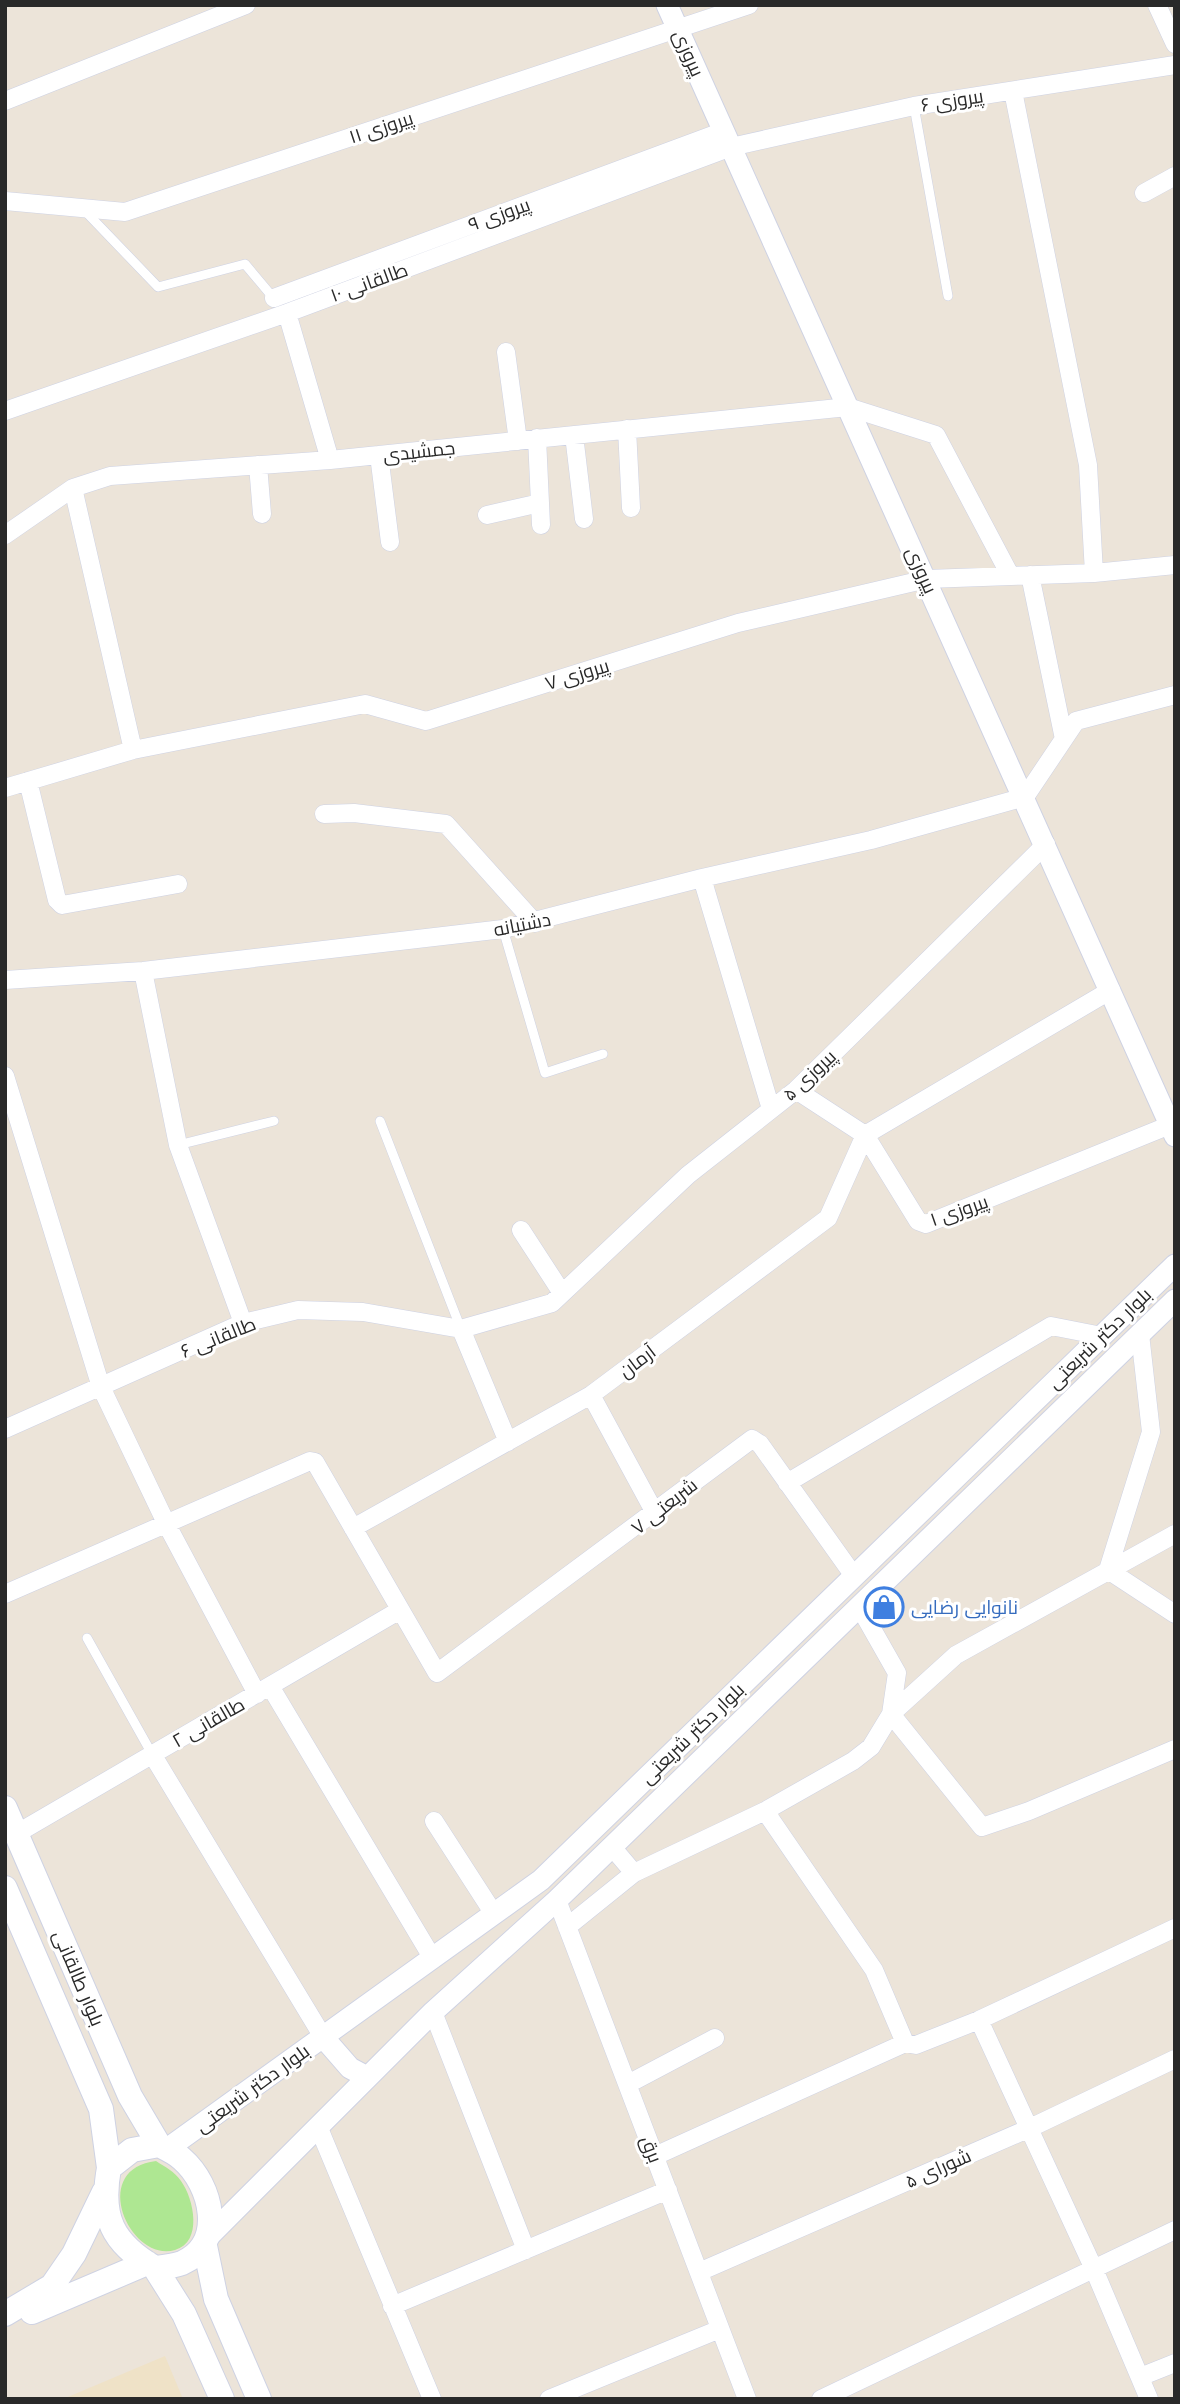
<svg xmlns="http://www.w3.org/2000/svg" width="1180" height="2404" viewBox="0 0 1180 2404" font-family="Inter,Cairo,sans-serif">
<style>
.education{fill:#efe2c7}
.green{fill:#aee792}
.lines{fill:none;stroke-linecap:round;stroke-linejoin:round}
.service-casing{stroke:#ced2e3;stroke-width:10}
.minor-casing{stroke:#ced2e3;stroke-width:19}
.tertiary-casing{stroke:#ced2e3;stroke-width:23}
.secondary-casing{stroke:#ced2e3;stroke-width:26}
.service{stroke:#fff;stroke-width:9}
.minor{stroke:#fff;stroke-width:18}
.tertiary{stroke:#fff;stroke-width:21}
.secondary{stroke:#fff;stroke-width:24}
.labels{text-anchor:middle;stroke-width:6;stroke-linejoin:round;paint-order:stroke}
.street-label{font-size:19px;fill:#292929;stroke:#fff}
.shop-label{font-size:19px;fill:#366cbe;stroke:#fff;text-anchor:start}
</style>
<rect width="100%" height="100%" fill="#ece4d9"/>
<!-- education -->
<path class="education" d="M165 2356 183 2399H63Z"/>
<!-- green -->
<path class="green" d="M156 2161C165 2167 174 2171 181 2181 194 2199 203 2242 175 2250 130 2263 88 2169 156 2161Z"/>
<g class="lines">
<!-- service casing -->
<g class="service-casing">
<path id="service" d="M914 106 948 296
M84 210 158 287 245 264 276 301
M503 929 545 1073 603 1054
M380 1121 461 1329
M178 1145 274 1121
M87 1638 152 1754"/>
</g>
<!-- minor casing -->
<g class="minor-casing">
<path id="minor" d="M1157 5 1175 44
M1013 91 1088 465 1094 573
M5 101 246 5
M1144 193 1175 176
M5 201 125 212 749 5
M274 298 724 131
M287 313 330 460
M506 352 518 441
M5 411 287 313 731 147 914 106 1175 65
M627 429 631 508
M574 435 584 519
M537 438 541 525
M379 455 390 542
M258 465 262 514
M73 488 133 750
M487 515 540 503
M5 535 73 488 110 476 330 460 848 407 936 435 1010 575
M1030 575 1064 739
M28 781 57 900 62 905 178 884
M5 788 133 750 365 704 426 721 738 623 927 579 1094 573 1175 565
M324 814 354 813 446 824 535 923
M702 878 771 1109
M143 971 178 1145 243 1323
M5 980 143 971 503 929 702 878 871 840 1025 797 1076 721 1175 695
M5 1076 101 1387 167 1525 257 1694
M796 1090 865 1135 918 1221 926 1224 1170 1125
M521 1230 562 1293
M461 1329 508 1442
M591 1395 655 1513
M5 1429 243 1323 298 1310 363 1312 461 1329 552 1303 688 1175 796 1090 1046 844
M787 1483 1051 1326 1102 1336
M353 1528 591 1395 828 1218 865 1135 1111 990
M1108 1570 1151 1432 1140 1334
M1108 1570 1175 1614
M5 1594 310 1461 315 1462 437 1673 752 1439 760 1444 854 1576
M859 1606 897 1673 891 1714
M270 1686 433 1959
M891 1714 982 1827 1029 1811 1175 1749
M152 1754 323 2037
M765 1811 874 1970 905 2043
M434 1821 494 1914
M16 1834 400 1610
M612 1847 634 1873
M557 1900 747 2399
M567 1927 634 1873 765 1811 853 1761 871 1747 891 1714 956 1655 1175 1534
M433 2012 526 2250
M979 2020 1093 2267 1149 2399
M628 2084 715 2038
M318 2126 432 2399
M655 2156 905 2043 916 2045 979 2020 1175 1928
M699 2272 1030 2128 1175 2059
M392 2306 668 2190
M1140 2377 1175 2363
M549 2399 720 2329
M821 2399 1175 2230"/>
</g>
<!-- tertiary casing -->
<g class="tertiary-casing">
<path id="tertiary" d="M667 5 1175 1136
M323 2037 350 2068 367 2077
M167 2149 541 1880 1175 1265
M210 2235 433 2012 557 1900 1175 1300"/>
</g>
<!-- secondary casing -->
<g class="secondary-casing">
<path id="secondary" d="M5 1808 130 2096 159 2145
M5 1888 101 2109 109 2168
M159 2145C167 2149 176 2153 182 2159 212 2185 226 2244 182 2263 174 2266 163 2267 155 2268 112 2243 100 2217 109 2168L132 2150Z
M205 2246 216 2299 259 2399
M155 2268 184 2314 222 2399
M32 2312 147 2263
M5 2314 52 2286 74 2254 104 2192"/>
</g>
<!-- service -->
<use href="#service" class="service"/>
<!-- minor -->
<use href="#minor" class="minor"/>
<!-- tertiary -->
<use href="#tertiary" class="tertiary"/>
<!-- secondary -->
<use href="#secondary" class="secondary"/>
</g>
<!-- icons -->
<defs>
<g id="shop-ring" transform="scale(2.0125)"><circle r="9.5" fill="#fff" stroke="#3f7fe0" stroke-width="1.5"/><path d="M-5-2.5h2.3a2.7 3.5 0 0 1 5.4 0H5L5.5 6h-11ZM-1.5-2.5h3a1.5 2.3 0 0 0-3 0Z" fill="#3f7fe0"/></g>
</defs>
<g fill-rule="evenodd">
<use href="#shop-ring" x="884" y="1607"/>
</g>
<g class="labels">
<!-- street labels -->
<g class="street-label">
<text transform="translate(689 53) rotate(66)" y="7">پیروزی</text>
<text transform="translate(952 100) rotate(-9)" y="7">پیروزی ۶</text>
<text transform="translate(381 127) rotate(-18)" y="7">پیروزی ۱۱</text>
<text transform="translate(499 214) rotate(-20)" y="7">پیروزی ۹</text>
<text transform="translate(369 282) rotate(-20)" y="7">طالقانی ۱۰</text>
<text transform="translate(419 451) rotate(-6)" y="7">جمشیدی</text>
<text transform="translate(922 570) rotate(66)" y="7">پیروزی</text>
<text transform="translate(577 674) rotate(-17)" y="7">پیروزی ۷</text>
<text transform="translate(522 924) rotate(-11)" y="7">دشتیانه</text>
<text transform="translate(809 1075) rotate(-43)" y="7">پیروزی ۵</text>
<text transform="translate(959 1210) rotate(-19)" y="7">پیروزی ۱</text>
<text transform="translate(218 1337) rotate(-22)" y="7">طالقانی ۶</text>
<text transform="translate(1099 1338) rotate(-44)" y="7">بلوار دکتر شریعتی</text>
<text transform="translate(637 1361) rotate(-37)" y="7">آرمان</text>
<text transform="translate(664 1506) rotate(-38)" y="7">شریعتی ۷</text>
<text transform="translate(208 1722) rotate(-30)" y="7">طالقانی ۲</text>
<text transform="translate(692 1733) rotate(-44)" y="7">بلوار دکتر شریعتی</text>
<text transform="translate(79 1978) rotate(67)" y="7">بلوار طالقانی</text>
<text transform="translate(252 2088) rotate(-36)" y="7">بلوار دکتر شریعتی</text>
<text transform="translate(652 2149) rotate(69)" y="7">برق</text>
<text transform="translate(938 2168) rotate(-24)" y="7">شورای ۵</text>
</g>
<!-- shop labels -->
<g class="shop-label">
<text x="911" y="1614">نانوایی رضایی</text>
</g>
</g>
<!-- border -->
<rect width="1180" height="2404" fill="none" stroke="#292929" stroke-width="14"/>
</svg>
